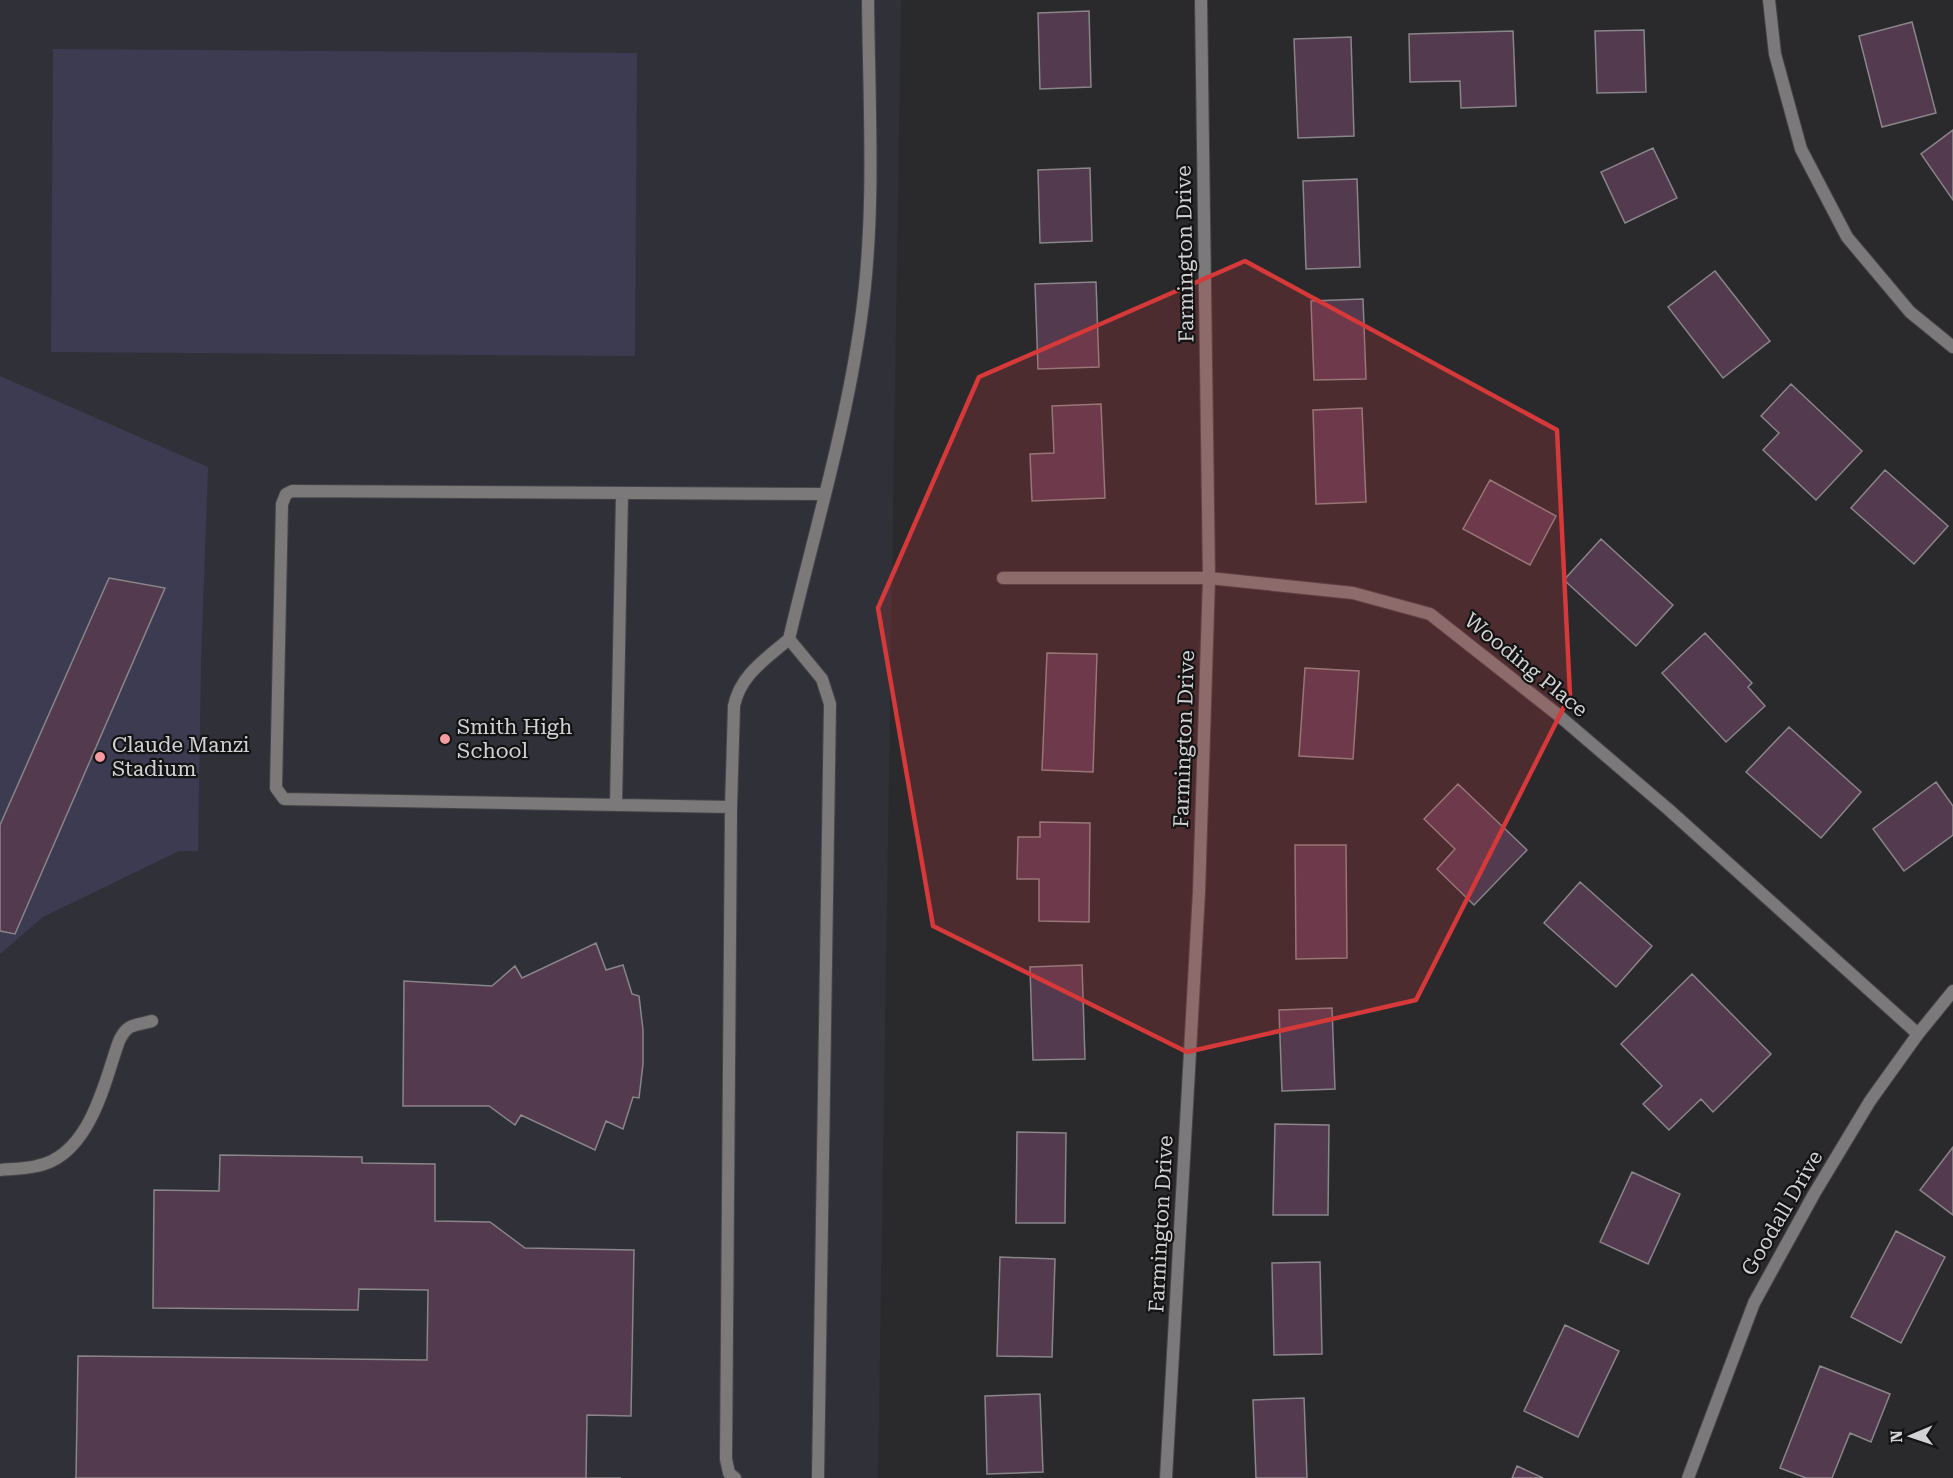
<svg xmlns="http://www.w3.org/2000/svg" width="1953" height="1478" viewBox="0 0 1953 1478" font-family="'Roboto Serif',serif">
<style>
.built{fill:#303039}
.green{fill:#3d3b51}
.building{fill:#543a4f;stroke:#898588;stroke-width:1.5}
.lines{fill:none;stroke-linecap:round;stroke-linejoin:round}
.lane-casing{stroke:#454548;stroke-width:14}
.street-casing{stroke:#454548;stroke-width:14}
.lane{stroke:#7b7979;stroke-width:12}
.street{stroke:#7b7979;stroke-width:12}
.marked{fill:#d63939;fill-opacity:0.2;stroke:#d63939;stroke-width:4.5;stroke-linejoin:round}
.poi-dot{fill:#f49aa0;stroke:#131314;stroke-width:2}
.labels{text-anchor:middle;stroke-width:4.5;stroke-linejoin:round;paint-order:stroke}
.street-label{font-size:21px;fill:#d2d2d4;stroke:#131314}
.poi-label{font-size:21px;fill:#d2d2d4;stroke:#131314;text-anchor:start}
</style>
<rect width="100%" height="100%" fill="#2a2a2d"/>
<!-- built -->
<path class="built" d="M0 0H901L878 1478H0Z"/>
<!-- green -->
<path class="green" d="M53 49 637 53 635 356 51 352Z
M0 376 208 467 201 663 198 851H179L43 917 0 954Z"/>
<!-- building -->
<path class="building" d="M1089 11 1091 87 1040 89 1038 13Z
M1912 22 1936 113 1882 127 1859 36Z
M1644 30 1646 92 1597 93 1595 31Z
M1513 31 1516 106 1461 108 1460 81 1410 82 1409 34Z
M1351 37 1354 136 1298 138 1294 39Z
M1953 130V200L1921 154Z
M1653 148 1677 198 1625 223 1601 172Z
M1090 168 1092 241 1040 243 1038 170Z
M1357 179 1360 267 1306 269 1303 181Z
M1715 271 1770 341 1723 378 1668 307Z
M1096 282 1099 367 1038 369 1035 284Z
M1363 299 1366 379 1314 380 1311 301Z
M1791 384 1862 451 1816 500 1763 450 1779 433 1761 416Z
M1101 404 1105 498 1032 501 1030 454 1054 453 1052 406Z
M1362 408 1366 502 1316 504 1313 410Z
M1885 470 1948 526 1914 564 1851 508Z
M1490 480 1556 516 1530 565 1463 529Z
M1601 539 1673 605 1636 646 1564 580Z
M109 578 165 588 15 934 0 931V825Z
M1705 633 1752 683 1748 687 1765 706 1726 742 1662 673Z
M1047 653 1097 654 1093 772 1042 770Z
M1305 668 1359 671 1353 759 1299 756Z
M1789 727 1861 792 1821 838 1746 772Z
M1936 782 1953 806V835L1904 871 1873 829Z
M1458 784 1527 850 1474 905 1437 869 1455 849 1424 819Z
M1040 822 1090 823 1089 922 1039 921V879H1017L1018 837H1040Z
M1295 845H1346L1347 958 1296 959Z
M1580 882 1652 946 1616 987 1544 923Z
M596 943 606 970 623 965 632 994 639 996 643 1030V1064L639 1098 633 1097 623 1129 606 1121 595 1150 521 1115 515 1125 489 1106H403L404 981 492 986 515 966 522 978Z
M1082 965 1085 1059 1033 1060 1030 967Z
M1692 974 1771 1054 1713 1112 1701 1099 1669 1130 1643 1104 1662 1086 1621 1044Z
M1332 1008 1335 1089 1282 1091 1279 1010Z
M1275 1124 1329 1125 1328 1215H1273Z
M1017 1132 1066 1133 1065 1223H1016Z
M1953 1147V1215L1920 1190Z
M220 1155 362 1157V1163L435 1164V1221L490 1222 525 1248 634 1250 631 1416 587 1415 586 1478H621H76L78 1356 427 1360 428 1290 359 1289 358 1310 153 1308 154 1190 219 1191Z
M1632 1172 1680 1194 1648 1264 1600 1242Z
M1896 1231 1945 1257 1901 1343 1851 1317Z
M1000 1257 1055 1259 1052 1357 997 1356Z
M1320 1262 1322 1354 1274 1355 1272 1263Z
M1565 1325 1619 1351 1578 1437 1524 1411Z
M1820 1366 1890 1394 1871 1442 1850 1433 1832 1478H1806L1780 1468Z
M1040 1394 1043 1472 987 1474 985 1396Z
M1304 1398 1307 1478H1256L1253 1400Z
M1517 1466 1543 1478H1512Z"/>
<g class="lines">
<!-- lane casing -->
<g class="lane-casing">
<path id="lane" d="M616 805 622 495
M731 807 284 799 276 788 282 504 286 494 292 491 823 494
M0 1170C12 1169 25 1169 37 1166 84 1157 101 1097 113 1059 117 1048 119 1034 130 1027 136 1024 146 1023 152 1021
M735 1478 729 1473 726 1459 731 807 734 706C740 675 766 659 789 639
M818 1478 830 704 822 679 789 639C814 533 846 427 861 319 876 214 869 106 868 0"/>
</g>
<!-- street casing -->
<g class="street-casing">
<path id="street" d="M1769 0 1775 54 1801 149 1847 237 1910 312 1953 347
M1003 578H1209L1353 593 1430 614 1557 714 1668 809 1918 1034
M1166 1478 1199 892 1209 578 1201 0
M1688 1478 1754 1303 1814 1194 1870 1101 1918 1034 1953 991"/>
</g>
<!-- lane -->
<use href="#lane" class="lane"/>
<!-- street -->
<use href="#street" class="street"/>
</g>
<!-- marked area -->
<path class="marked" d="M1245 261 1557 430 1570 695 1416 1000 1187 1052 933 926 878 608 979 377Z"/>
<!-- markers -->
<g class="poi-dot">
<circle cx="445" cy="739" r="6"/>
<circle cx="100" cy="757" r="6"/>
</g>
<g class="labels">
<!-- street labels -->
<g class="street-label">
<text transform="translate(1185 254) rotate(-91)" y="7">Farmington Drive</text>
<text transform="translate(1526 665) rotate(39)" y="7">Wooding Place</text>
<text transform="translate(1184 739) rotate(-88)" y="7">Farmington Drive</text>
<text transform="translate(1782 1213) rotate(-60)" y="7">Goodall Drive</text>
<text transform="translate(1161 1224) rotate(-87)" y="7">Farmington Drive</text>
</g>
<!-- poi labels -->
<g class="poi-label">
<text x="457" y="734">Smith High<tspan x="457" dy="24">School</tspan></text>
<text x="112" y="752">Claude Manzi<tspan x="112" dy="24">Stadium</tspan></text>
</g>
</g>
<!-- north arrow -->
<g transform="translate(1911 1436) rotate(268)" stroke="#131314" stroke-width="4.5" paint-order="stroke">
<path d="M0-4.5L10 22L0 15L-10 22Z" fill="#d2d2d4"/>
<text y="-9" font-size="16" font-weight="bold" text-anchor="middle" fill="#d2d2d4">N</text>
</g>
</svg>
